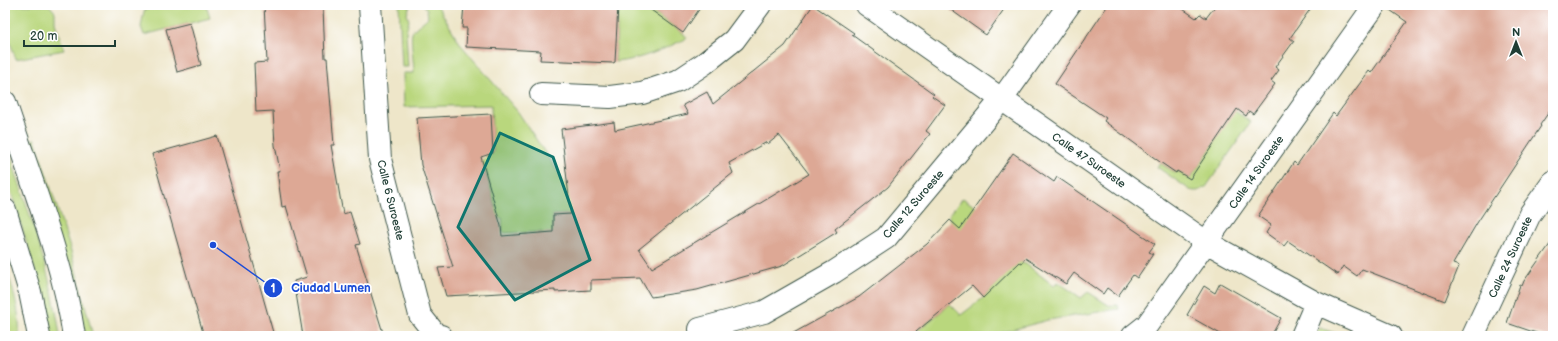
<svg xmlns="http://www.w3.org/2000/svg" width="1558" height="341" viewBox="0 0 1558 341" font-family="'Balsamiq Sans',sans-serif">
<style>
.green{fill:#b9d77d;stroke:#6c8a58}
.building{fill:#dda895;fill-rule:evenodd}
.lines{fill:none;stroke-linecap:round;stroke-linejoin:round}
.minor-casing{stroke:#3e564a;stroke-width:24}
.minor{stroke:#fff;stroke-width:22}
.marked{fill:#0f766e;fill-opacity:0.2;stroke:#0f766e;stroke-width:3;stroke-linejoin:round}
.labels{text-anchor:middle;stroke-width:3.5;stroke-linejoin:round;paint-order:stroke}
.street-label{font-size:11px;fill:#1f3d34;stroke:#fff}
.leader{fill:none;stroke:#1d4ed8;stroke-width:1.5}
.callout-dot{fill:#1d4ed8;stroke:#fff;stroke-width:1.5}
.mark-label{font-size:12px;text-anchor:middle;font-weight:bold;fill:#fff}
.callout-label{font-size:12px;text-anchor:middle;font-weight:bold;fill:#1d4ed8;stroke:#fff;stroke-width:3.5;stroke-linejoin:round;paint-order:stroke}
</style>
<rect width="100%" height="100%" fill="#fff"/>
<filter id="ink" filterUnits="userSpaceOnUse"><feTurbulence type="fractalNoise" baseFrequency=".025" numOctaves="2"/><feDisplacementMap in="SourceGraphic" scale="8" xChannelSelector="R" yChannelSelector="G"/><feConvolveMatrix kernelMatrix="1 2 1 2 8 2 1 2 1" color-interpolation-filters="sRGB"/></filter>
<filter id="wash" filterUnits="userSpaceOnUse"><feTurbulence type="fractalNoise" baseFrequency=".012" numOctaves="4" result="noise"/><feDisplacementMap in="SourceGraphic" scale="16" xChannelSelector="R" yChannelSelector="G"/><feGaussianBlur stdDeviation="0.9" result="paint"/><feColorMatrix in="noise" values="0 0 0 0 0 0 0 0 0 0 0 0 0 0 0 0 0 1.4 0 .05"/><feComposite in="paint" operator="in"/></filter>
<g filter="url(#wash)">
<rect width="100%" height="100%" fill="#eee6c9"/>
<!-- green -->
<path class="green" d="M5 5H49L55 12V23L64 50 16 59 6 31Z
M153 5H206L210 18 144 35 141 27 144 11Z
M399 5H410L407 14 409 21 406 31 408 67H402Z
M424 5H437L461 45 518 112 585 213 553 215 554 288H544L542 232 503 233 502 218 477 221 476 214 496 208 482 160 493 153 491 105 404 107 403 73H414C414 65 410 39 412 33 415 26 423 23 428 17L427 10Z
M602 5H650L648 8 683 33 687 38C665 49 640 60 615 62L618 10Z
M1209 93 1251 122 1206 187C1200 191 1196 192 1190 190L1157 167 1160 163 1175 173 1177 171 1190 179 1216 140Z
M5 139C25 203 51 269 60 336H50L43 297 5 172Z
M35 139 70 248 93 336H85L83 323 29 140Z
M963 198 978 209 1022 263 1026 264 1054 286 1058 282 1081 298 1088 292 1110 306 1118 305 1119 309 1048 320 989 336H917L914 334 950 304 961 315 983 298 1003 278 950 226 953 223 950 220 949 215Z
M5 264C12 288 21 311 19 336H5Z
M1320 328 1344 336H1314Z"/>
<g id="blocks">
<!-- building -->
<path class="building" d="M264 5H319V8H323L325 58H327L334 145H331L343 214 350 212 360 244 356 245 384 336H303L294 281 307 277 286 206 282 207 277 171H280L275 145 273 111 256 112 254 63 267 62Z
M464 5H618L615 62 613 63 540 60 541 51 466 47 467 28H462Z
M644 5H702L683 33Z
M813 5 854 33 852 35 934 94 932 96 945 105 926 131 930 134 888 187 835 229 837 232 782 266 697 290 651 297 640 278 591 280V290L555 292V290L446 296 438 268 453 267 421 165 417 118 491 114 493 153 481 157 501 226 502 236 553 232V215L571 214 561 129 614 122 615 130 688 114 683 105 707 92 713 104 785 46ZM779 135 809 174 652 268 639 249 733 173 729 163 767 142 768 144Z
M944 5H1007L986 35Z
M1108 5H1177L1196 18 1200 14 1206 18 1216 5H1313L1290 38 1294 41 1275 67 1279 70 1271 81 1275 84 1253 114 1249 111 1246 116 1237 109 1190 179 1177 171 1176 173 1160 162 1104 121 1106 118 1055 84Z
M1387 5H1553V106L1540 125 1541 126 1477 223 1453 264 1459 266 1445 301 1362 269 1357 276 1343 266 1338 275 1288 241 1284 246 1266 233 1271 225 1258 216 1294 162 1297 165 1333 113 1336 116 1369 71 1371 73 1407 22 1387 8Z
M190 23 201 65 177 72 166 29Z
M217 136 257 276 274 336H204L152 154Z
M1013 153 1054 182 1057 177 1155 244 1149 252 1153 254 1137 278 1133 275 1118 296 1107 288 1103 294 1074 273 1066 284 1025 258 1022 263 1020 262 983 298 972 286 911 336H788L859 297 927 244 950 220 960 229Z
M1553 240V336H1545L1507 323 1520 285 1522 286 1524 281Z
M1220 283 1281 318 1271 336H1224L1187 315 1204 286 1215 293Z"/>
</g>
</g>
<g filter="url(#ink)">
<use href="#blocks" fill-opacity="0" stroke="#3e564a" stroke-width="1"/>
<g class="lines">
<!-- minor casing -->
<g class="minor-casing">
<path id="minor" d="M370 5 380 159 420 315 436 335 441 336
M867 5 1206 242 1316 303 1391 336
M541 94 610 97 642 93 678 81 705 63 734 40 760 5
M5 102C30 179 62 256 74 336
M5 210 30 292 39 336
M700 329 764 312 834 272 886 238 1002 99 1069 5
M1133 336 1147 325 1375 5
M1302 336 1316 303
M1473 336 1530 214 1553 182"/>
</g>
<!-- minor -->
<use href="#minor" class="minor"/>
</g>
</g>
<!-- marked area -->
<path class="marked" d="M500 133 553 157 590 260 515 300 458 227Z"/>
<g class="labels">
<!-- street labels -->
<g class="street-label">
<text transform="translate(1089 160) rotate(35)" y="4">Calle 47 Suroeste</text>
<text transform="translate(1256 172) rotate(-55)" y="4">Calle 14 Suroeste</text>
<text transform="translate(391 200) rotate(76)" y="4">Calle 6 Suroeste</text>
<text transform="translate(913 204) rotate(-49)" y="4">Calle 12 Suroeste</text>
<text transform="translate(1510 257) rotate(-65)" y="4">Calle 24 Suroeste</text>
</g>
</g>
<!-- callouts -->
<path class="leader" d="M213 245L273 288"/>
<g class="callout-dot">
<circle cx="213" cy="245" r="4"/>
<circle cx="273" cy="288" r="10"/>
</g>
<g class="mark-label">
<text x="273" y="292">1</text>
</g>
<g class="callout-label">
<text x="331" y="292">Ciudad Lumen</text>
</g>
<!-- margin -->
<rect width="1558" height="341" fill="none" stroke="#fff" stroke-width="20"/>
<!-- north arrow -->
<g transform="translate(1516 42)" stroke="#ffffff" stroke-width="3" paint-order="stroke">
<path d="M0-3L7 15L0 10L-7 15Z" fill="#1f3d34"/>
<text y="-6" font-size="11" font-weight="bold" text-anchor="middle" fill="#1f3d34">N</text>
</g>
<!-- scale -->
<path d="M24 40v6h91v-6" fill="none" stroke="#1f3d34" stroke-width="2"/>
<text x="30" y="40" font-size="12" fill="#1f3d34" stroke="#ffffff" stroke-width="3" paint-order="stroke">20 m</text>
</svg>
